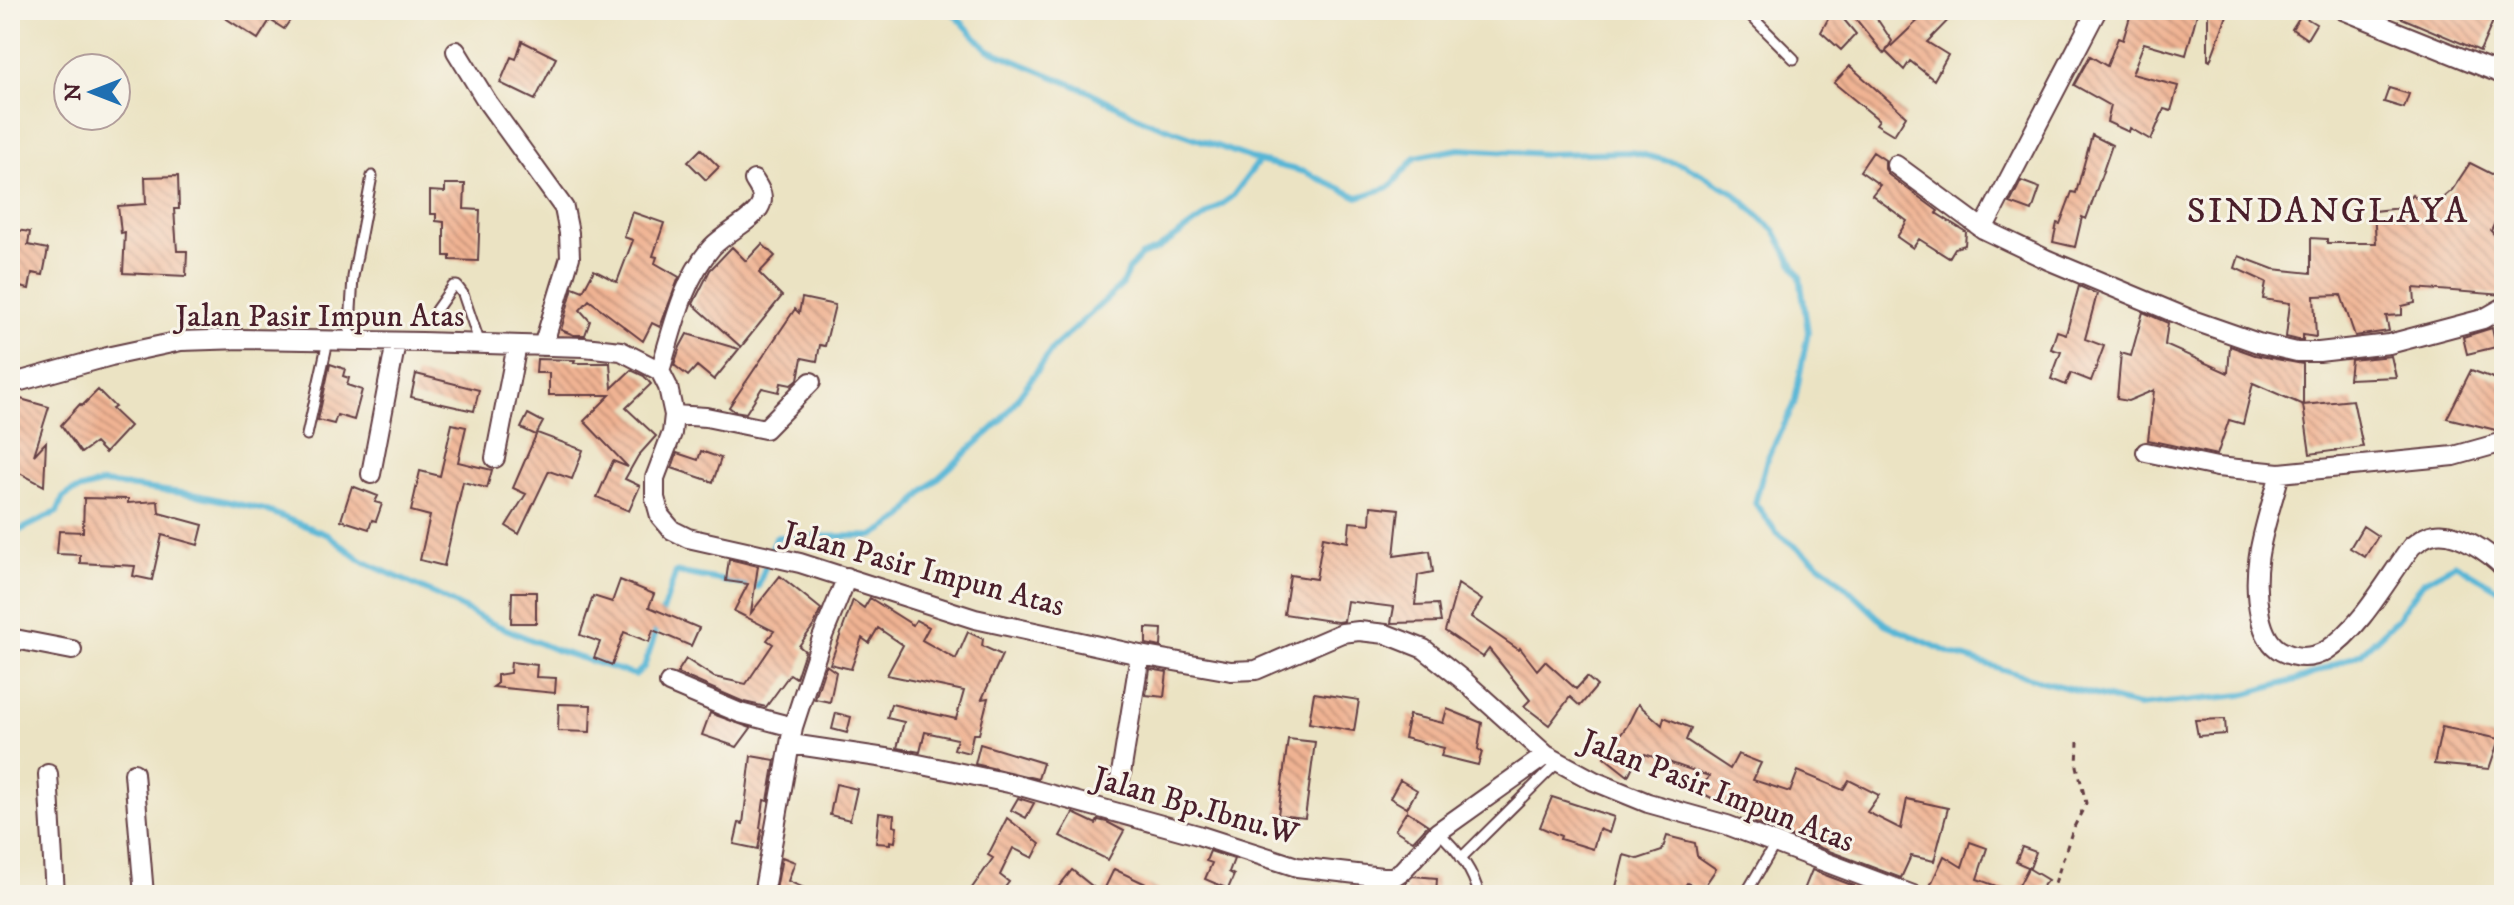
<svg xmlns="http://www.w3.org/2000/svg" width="2514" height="905" viewBox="0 0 2514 905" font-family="'IM FELL DW Pica',serif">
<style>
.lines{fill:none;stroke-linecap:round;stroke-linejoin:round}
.stream{stroke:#57b6d6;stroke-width:6}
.building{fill:url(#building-back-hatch)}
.lane-casing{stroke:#623c42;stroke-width:13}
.street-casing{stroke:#623c42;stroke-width:22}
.path{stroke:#623c42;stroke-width:3;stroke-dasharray:6 6;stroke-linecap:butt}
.lane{stroke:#fff;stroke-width:9}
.street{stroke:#fff;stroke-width:18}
.labels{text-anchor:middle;stroke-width:6;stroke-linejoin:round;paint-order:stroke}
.street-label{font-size:32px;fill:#4a1f2b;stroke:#f7f3e8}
.quarter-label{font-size:36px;letter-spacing:2px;fill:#4a1f2b;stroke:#f7f3e8}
</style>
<defs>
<pattern id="building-back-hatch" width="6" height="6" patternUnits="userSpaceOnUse" patternTransform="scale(2)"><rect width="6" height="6" fill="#f0b393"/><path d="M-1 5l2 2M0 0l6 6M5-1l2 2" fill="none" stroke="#c49178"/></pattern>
</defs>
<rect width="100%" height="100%" fill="#f7f3e8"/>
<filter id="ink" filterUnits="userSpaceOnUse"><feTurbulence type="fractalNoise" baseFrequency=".0125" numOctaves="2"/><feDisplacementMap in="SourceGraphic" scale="16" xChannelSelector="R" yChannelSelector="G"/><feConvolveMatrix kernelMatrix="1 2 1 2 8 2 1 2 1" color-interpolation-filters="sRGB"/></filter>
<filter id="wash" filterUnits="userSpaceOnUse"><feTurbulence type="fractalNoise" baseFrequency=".006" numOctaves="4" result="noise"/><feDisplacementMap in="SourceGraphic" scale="32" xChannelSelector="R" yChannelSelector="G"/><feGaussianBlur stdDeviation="1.8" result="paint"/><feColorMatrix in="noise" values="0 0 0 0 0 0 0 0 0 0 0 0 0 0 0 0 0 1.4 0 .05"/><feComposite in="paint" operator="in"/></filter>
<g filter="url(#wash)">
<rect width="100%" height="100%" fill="#ebe3c3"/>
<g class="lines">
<!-- stream -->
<path class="stream" d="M950 10 987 49 1088 91 1144 120 1259 161 1305 172 1358 197 1390 187 1416 157 1459 149 1546 154 1631 152 1685 165 1733 192 1775 231 1800 277 1808 332 1794 405 1767 459 1755 503 1777 533 1829 571 1885 624 1950 653 2037 680 2138 706 2242 695 2303 678 2361 653 2397 619 2424 581 2456 564 2504 593
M10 535 57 512 63 498 71 492 103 483 197 495 265 510 328 535 362 561 439 596 489 622 558 651 635 675 644 667 676 572 758 587 776 537 873 536 902 518 924 491 1002 420 1053 348 1121 286 1129 269 1141 256 1158 249 1232 197 1259 161"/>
</g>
<g id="blocks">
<!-- building -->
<path class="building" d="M213 10H297L284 29 270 20 258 39Z
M1833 10H1836L1856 34 1841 50 1821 32Z
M1862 10H1871L1892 41 1886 51 1929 10H1958L1927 42 1948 55 1934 80 1910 61 1904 70 1886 52 1884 54 1855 18Z
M2132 10H2198L2186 55 2144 43 2132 74 2178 86 2171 111 2164 109 2151 140 2130 128 2129 132 2107 122 2111 106 2074 85 2090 56 2107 66 2118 38 2123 40Z
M2208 10H2229L2210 61 2208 60Z
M2383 10H2498L2480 51Z
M2301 15 2316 24 2307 39 2292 29Z
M522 41 556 58 535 100 500 83 511 57 516 59Z
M1850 66 1906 116 1894 135 1876 124 1879 120 1834 83Z
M2389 88 2409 94 2404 108 2384 102Z
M2092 135 2112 145 2093 200 2086 219 2082 217 2075 247 2053 242 2057 223 2060 224 2072 192 2076 193Z
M701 149 719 167 706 180 688 162Z
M1873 152 1885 160V169L1889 175 1938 211 1936 213 1966 232 1965 245 1955 248 1949 258 1919 239 1913 248 1897 237 1907 221 1872 195 1880 185 1860 171Z
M2470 163 2504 180V203L2491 231 2504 245V295L2414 288 2415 303 2402 306V315L2386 316 2389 331 2355 336 2341 295 2314 296 2316 337 2303 335V340H2298L2286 337 2290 303 2263 299 2266 282 2235 268 2239 256 2273 269 2311 273V238L2327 239V243H2376L2374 211 2400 208 2412 194 2430 209 2452 190Z
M178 176 179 209H174L177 251H187L186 276 123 273 125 232 121 233 118 206 146 204 145 177Z
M2021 181 2040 188 2032 211 2010 203Z
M445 184H465L464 209 480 210 478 261 450 260V256H444V222L436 221V214H430V191L445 192Z
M632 212 664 223 653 256 657 257 655 263 679 277 660 327 652 323 643 341 589 300 580 310 590 321 585 335H574L561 330 573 287 583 291 594 270 617 282 633 240 624 237Z
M10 229 30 232 28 245 48 249 43 275 32 273 29 289 10 285Z
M762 244 775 256 759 273 782 296 741 347 693 304 710 270 732 247 746 261Z
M2079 286 2097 294 2085 339 2104 346 2091 381 2071 373 2066 385 2051 379 2061 352 2051 349 2057 331 2066 334Z
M802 298 835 305 825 346 820 345 817 361 802 358 798 379 791 385 781 383 779 392 762 388 746 413 734 411 729 407 795 309 799 313Z
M2143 312 2168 323 2165 345 2228 373 2230 346 2255 355 2303 364V405L2253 383 2243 424 2229 420 2217 455 2148 440 2154 390 2128 401 2117 399 2121 353 2131 356Z
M2492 328 2496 347 2467 354 2463 337Z
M687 334 739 349 714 380 697 366 688 376 674 365 680 347Z
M2391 356 2396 377 2349 379 2351 360Z
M537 359 575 360 574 363H610L612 388 631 370 644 376 651 384 626 408 656 436 638 456 625 479 640 486 629 511 597 497 613 461 628 467 584 421 610 395H549V373H536Z
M330 364 345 369 343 376 349 378 347 385 362 390 354 420 337 415 334 424 318 420Z
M2471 370 2504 382V418L2500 431 2447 418Z
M416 374 479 390 474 411 411 397Z
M98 390 115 407 112 409 130 426 105 453 95 443 81 453 61 425 80 404 82 406Z
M10 396 49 407 34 455 46 442 44 486 10 468Z
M2353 400 2363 447 2310 454 2303 405Z
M528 414 543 422 537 433 583 450 572 479 549 471 519 534 506 526 526 494 513 488 536 435 521 428Z
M452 424 466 427 458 462 492 470 487 488 463 482 444 566 420 560 430 516 411 511 420 471 440 476Z
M701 451 721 458 713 482 672 468 677 453 698 460Z
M352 486 378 496 375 502 382 504 376 521 372 520 369 529 341 520Z
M84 498 128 499V503L158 501 159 513 203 525 198 545 162 535 152 580 133 576 135 566 80 563V555L57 554 59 531 83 532Z
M1371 506 1399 509 1394 556 1430 551 1433 572 1418 575 1415 605 1438 604 1441 622 1391 623 1394 607 1347 601 1344 621 1337 622 1284 614 1290 575 1316 579 1323 537 1348 542 1350 522 1370 524Z
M2363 526 2378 536 2365 557 2350 548Z
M729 559 758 566 751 613 780 576 821 609 814 625 799 646 805 651 796 678 790 674 766 707 744 702 677 673 686 659 714 677 746 684 773 644 767 640 774 631 734 611 748 584 726 581Z
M620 580 654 594 649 607 699 628 691 646 653 630 649 642 624 632 612 665 594 658 600 642 580 635 593 596 612 602Z
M1458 584 1482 600 1471 617 1519 650 1520 648 1537 670 1545 661 1576 689 1587 677 1597 686 1580 706 1570 697 1549 725 1524 706 1530 700 1489 649 1483 657 1445 631Z
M512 592H536V623H511Z
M870 598 913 625 916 620 929 627 922 640 956 659 968 632 983 639 982 646 1002 655 982 699 988 698 979 734H973L969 753 954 749 957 739 925 732 920 752 897 748 904 722 887 718 891 704 956 719 964 691 887 675 903 645 878 628 869 643 862 638 851 669 830 664 853 600 864 608Z
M1146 628 1162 629 1161 647 1146 644Z
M511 662 537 665 536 677 556 678 555 693 493 687 497 684V675L510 673Z
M826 665 836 672 830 702 815 699Z
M1150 669 1167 672 1164 697 1146 695Z
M1314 693 1359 700 1354 731 1309 723Z
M559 704 591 705 590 732 558 731Z
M1638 704 1662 725 1664 717 1691 728 1686 740 1730 769 1738 754 1761 763 1753 780 1790 792 1798 771 1843 790 1849 780 1879 795 1867 812 1901 829 1907 799 1948 808 1934 861 1911 856 1901 878 1755 823 1756 821 1700 792 1709 776 1645 754 1643 760 1638 756 1628 776 1604 757 1627 726Z
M1447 709 1482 723 1478 749 1482 752 1478 765 1441 756 1444 748 1404 738 1409 715 1443 723Z
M710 713 751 728 737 747 702 735Z
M836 713 851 717 847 733 832 729Z
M2225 719 2226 734 2198 736 2195 720Z
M2442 727 2499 739 2489 769 2434 764Z
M1288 739 1315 742 1305 818 1278 815Z
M980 744 1043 763 1038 779 975 764Z
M751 756 775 760 768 801 764 800 760 828 762 829 758 849 734 844 739 823 743 824Z
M1400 780 1417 790 1407 808 1390 798Z
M836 784 857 789 850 820 830 815Z
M1552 797 1614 817 1609 833 1599 829 1593 849 1560 839 1561 836 1540 827Z
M1018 798 1034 803 1026 818 1011 810Z
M1407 811 1428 825 1413 841 1395 830Z
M879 813 894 815 893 826 897 827 895 842 890 841V844L876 843Z
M1073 813 1096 824 1098 820 1107 822 1124 831 1108 860 1060 836Z
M1007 818 1040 844 1033 858 1013 848 1000 875 1009 882 999 895H967L993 858 988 855Z
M1667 836 1695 843 1697 856 1716 869 1702 890 1687 883 1679 895 1649 891 1648 895H1614L1624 855 1638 859 1662 851Z
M1970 842 1987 848 1977 879 2015 893V895H1926L1944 856 1962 867Z
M2022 847 2036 852 2030 868 2016 862Z
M1210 851 1234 859 1229 872 1234 875 1228 889 1205 879 1212 863 1206 861Z
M782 857 795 862 788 881 820 895H775Z
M2028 868 2048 880 2035 895H2025L2016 891Z
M1114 869 1169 895H1052L1072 870 1102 894Z
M1812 870 1854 886 1852 895H1802Z
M1413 876 1437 878 1436 895H1406V882Z"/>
</g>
</g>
<g filter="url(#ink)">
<use href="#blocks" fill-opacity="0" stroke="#623c42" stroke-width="2"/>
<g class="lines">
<!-- lane casing -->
<g class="lane-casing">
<path id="lane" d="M1745 10 1794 59
M436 310 453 286H457L463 294 480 344
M349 342 353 277 372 176
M307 435 328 341
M1438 832C1457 849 1473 870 1479 895
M1461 858 1558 762
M1745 895 1775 844"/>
</g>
<!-- street casing -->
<g class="street-casing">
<path id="street" d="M2343 10 2504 75
M456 51 488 103 564 208 569 233 570 257 543 346
M1896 165 1983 229 2048 260 2192 320 2258 343 2297 352H2319L2389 344 2483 319 2504 307
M1983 229 2097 10
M660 371C673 329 682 281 712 247 725 233 750 222 759 208 766 197 759 188 754 180
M10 384 111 356 181 341 242 339 422 342 584 347 621 351 660 371 668 387 674 415 672 433 655 478V498L660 516 672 530 688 538 800 563 975 619 1140 655 1231 671 1256 670 1342 633 1359 631 1386 634 1424 649 1463 680 1546 755 1594 781 1648 803 1727 825 1913 895
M674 415 706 417 765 429 811 382
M2146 452 2217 467 2280 473 2454 456 2504 442
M495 458 517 345
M2280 473C2267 523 2249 563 2260 616 2263 630 2268 644 2281 651 2296 659 2312 659 2327 650 2361 628 2388 578 2412 546 2419 541 2426 535 2435 534 2457 530 2490 553 2504 568
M371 474 396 342
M10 638 72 650
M669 683 740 713 793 727
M791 744 899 760 1009 783 1198 835 1297 867 1382 877H1393L1402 871 1438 832 1546 755
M134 773 144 895
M48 774 55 895
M1120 780 1140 655
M763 895 793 727 822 638 847 577"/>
</g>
<!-- path -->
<path class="path" d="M2051 895 2073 829 2086 803 2077 766 2078 742"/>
<!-- lane -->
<use href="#lane" class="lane"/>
<!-- street -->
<use href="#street" class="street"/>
</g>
</g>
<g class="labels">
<!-- street labels -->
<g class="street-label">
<text x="320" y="326">Jalan Pasir Impun Atas</text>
<text transform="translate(924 568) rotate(15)" y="11">Jalan Pasir Impun Atas</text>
<text transform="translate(1718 790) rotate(21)" y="11">Jalan Pasir Impun Atas</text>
<text transform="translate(1196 805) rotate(16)" y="11">Jalan Bp.Ibnu.W</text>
</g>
<!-- quarter labels -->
<g class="quarter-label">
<text x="2328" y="222">SINDANGLAYA</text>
</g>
</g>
<!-- margin -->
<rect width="2514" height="905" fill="none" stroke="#f7f3e8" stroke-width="40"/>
<!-- north arrow -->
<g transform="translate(92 92) rotate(270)"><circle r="38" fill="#f7f3e8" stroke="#b29e9c" stroke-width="2"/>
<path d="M0-6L14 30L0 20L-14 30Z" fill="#1f6fb2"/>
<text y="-12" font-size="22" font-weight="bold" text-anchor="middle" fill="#4a1f2b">N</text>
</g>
</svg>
